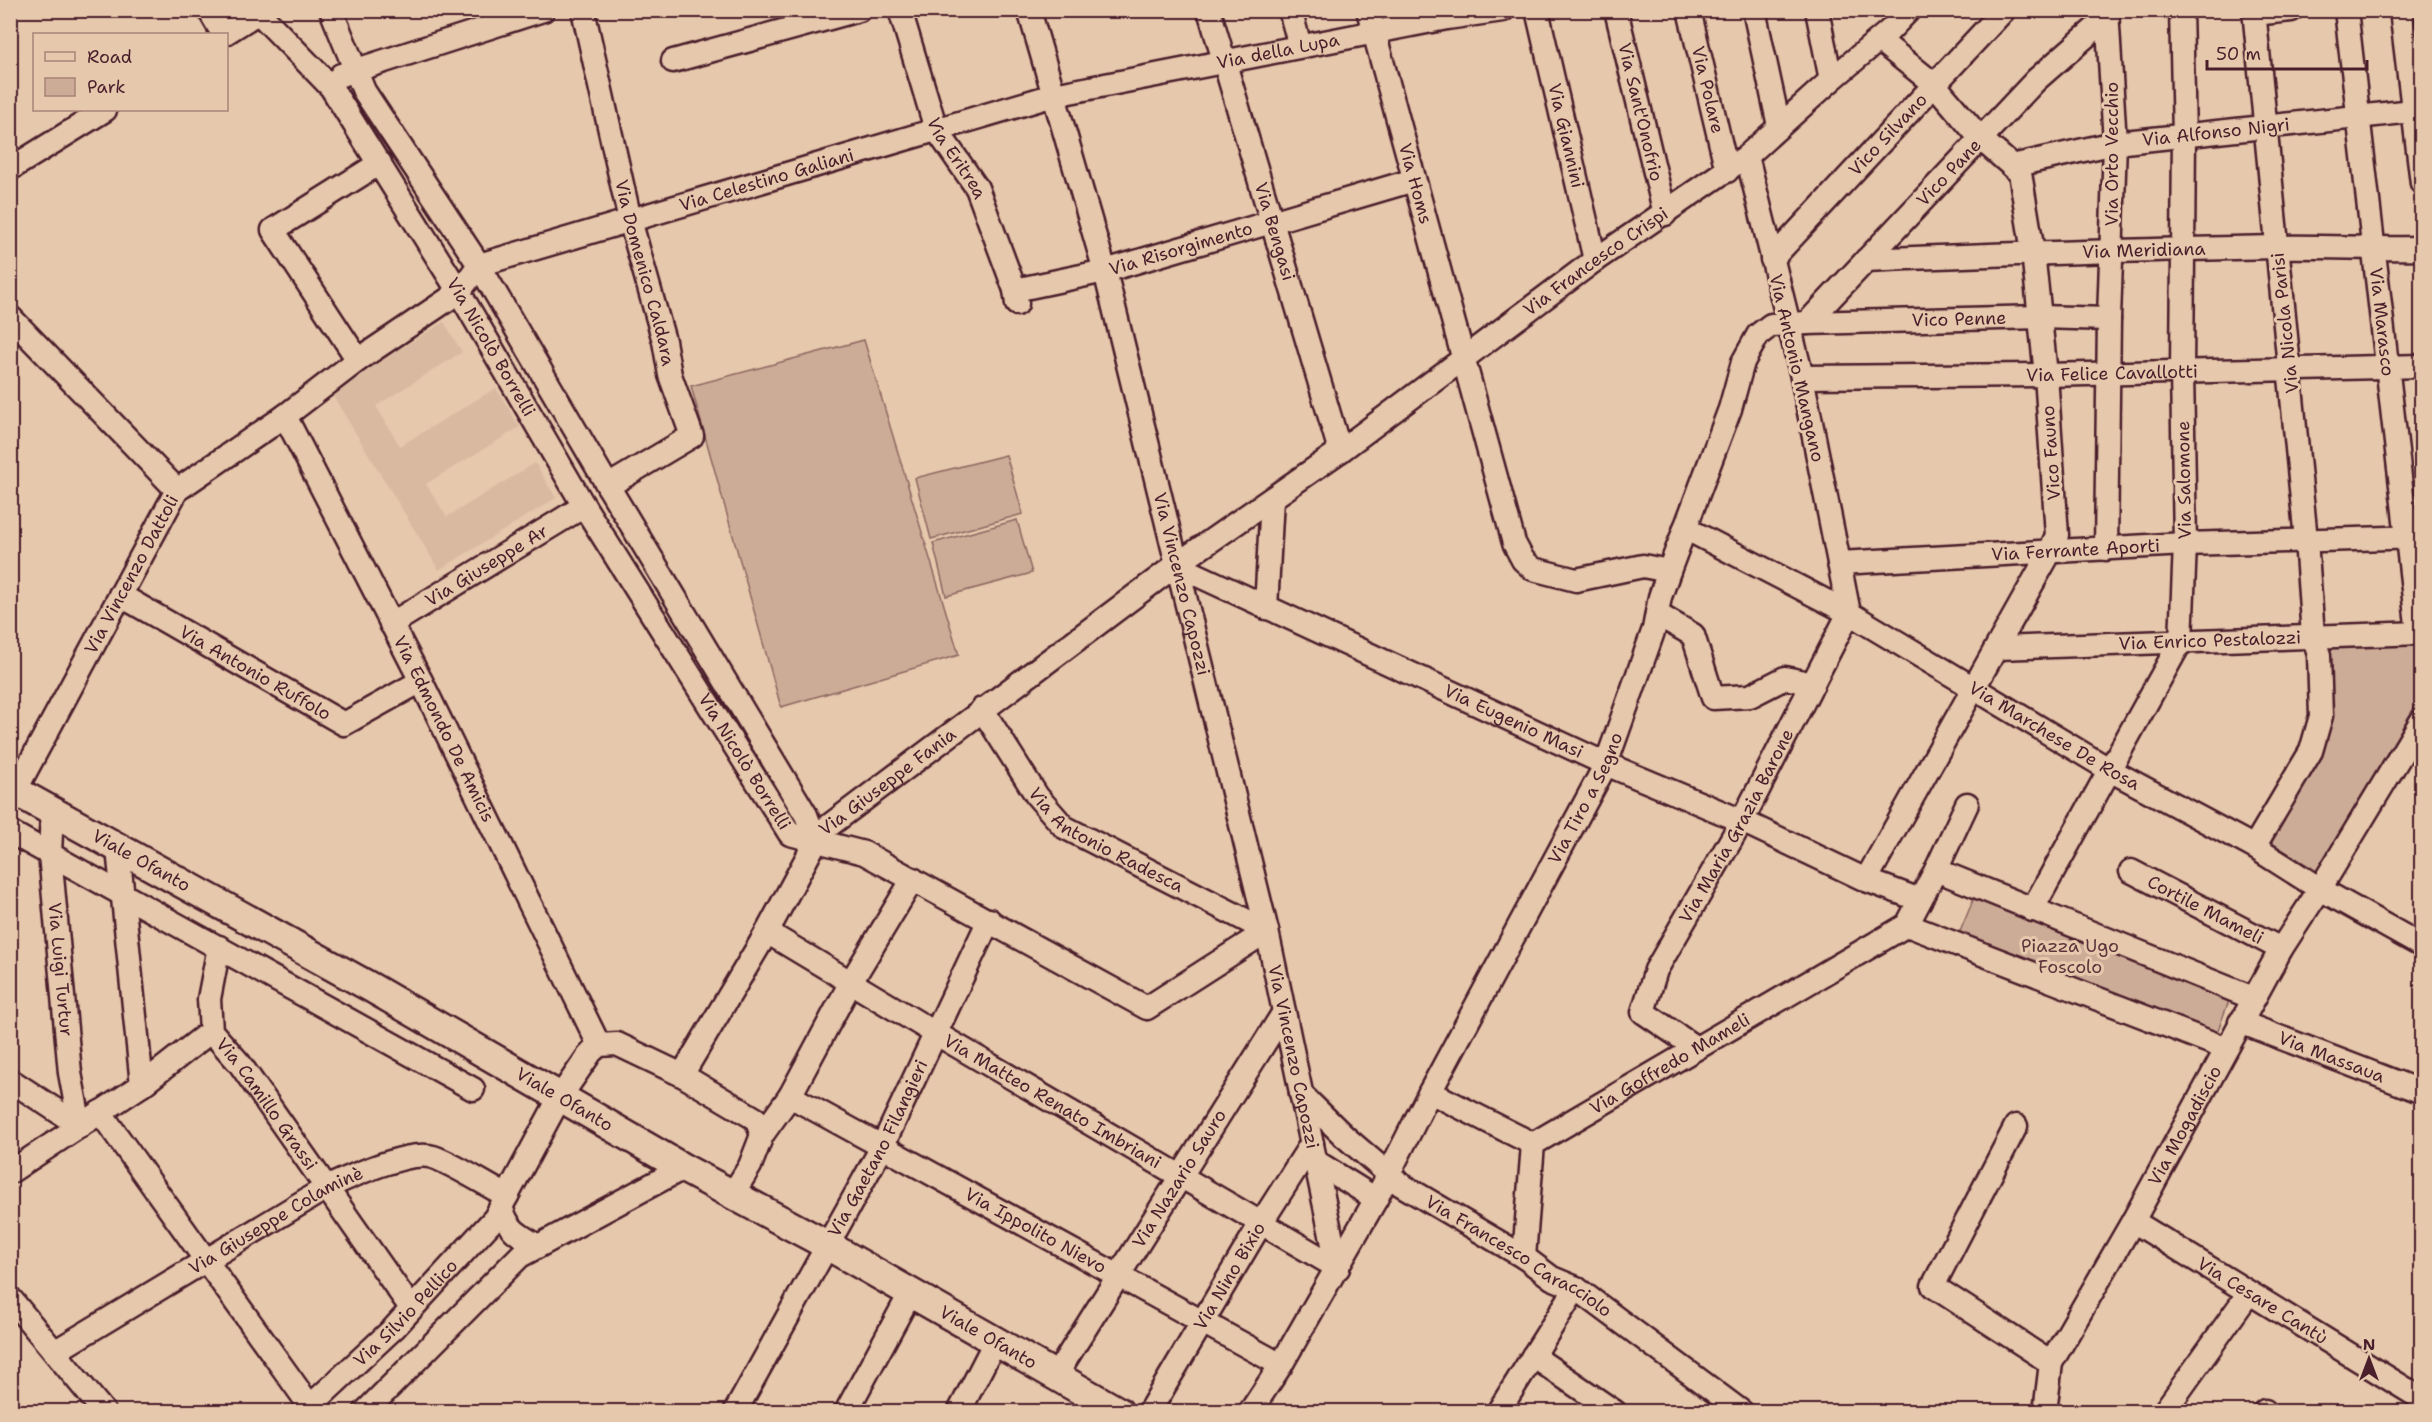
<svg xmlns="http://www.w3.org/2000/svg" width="2432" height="1422" viewBox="0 0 2432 1422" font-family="'Shantell Sans',sans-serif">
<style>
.built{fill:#d9baa1}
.green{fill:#cdac97;stroke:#8c6661;stroke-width:1.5}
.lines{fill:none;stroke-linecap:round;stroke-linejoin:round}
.minor-casing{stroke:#4a1f2b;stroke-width:27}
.major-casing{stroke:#4a1f2b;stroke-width:33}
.minor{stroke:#e6c8ac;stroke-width:22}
.major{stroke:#e6c8ac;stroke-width:28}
.labels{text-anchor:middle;stroke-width:6;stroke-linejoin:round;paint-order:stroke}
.street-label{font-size:18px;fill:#4a1f2b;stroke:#e6c8ac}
.park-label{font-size:18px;fill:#5e343b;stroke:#e6c8ac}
</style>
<rect width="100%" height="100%" fill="#e6c8ac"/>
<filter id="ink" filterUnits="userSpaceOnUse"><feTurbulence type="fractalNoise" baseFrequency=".0167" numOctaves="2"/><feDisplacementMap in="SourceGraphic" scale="12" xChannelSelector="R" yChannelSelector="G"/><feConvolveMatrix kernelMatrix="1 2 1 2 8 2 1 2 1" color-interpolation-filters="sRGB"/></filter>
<g filter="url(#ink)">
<!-- built -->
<path class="built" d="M444 322 462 352 376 406 400 446 496 388 520 427 426 484 447 517 535 463 556 498 439 570 330 391Z"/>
<!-- green -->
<path class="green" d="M864 340 959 655 781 707 691 386Z
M1006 455 1023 514 931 539 915 478Z
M1017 520 1032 573 946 596 933 543Z
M2421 644V696L2317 871 2270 842C2290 807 2330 754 2331 715 2332 695 2329 675 2328 655L2330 648 2337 646Z
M1974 898 2230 998 2218 1030 2216 1033 1959 934Z"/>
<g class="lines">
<!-- minor casing -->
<g class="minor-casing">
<g id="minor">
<path d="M209 10 223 34"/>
<path d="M331 10 364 91 479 265 608 486 806 815 816 841"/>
<path id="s1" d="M583 10 630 220 664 341 670 375 692 436 608 486"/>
<path id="s2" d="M900 10 936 129 977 188 1015 290 1017 304"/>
<path id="s3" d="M1029 10 1105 271 1267 931 1338 1268"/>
<path id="s4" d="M1209 10 1340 451"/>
<path d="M1290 10 1300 46"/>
<path id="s5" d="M1368 10 1514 543 1523 560 1533 569 1576 580 1643 566 1669 571"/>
<path id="s6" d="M1537 10 1595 260"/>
<path id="s7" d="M1616 10 1665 214"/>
<path id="s8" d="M1689 10 1727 171"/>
<path d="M1754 10 1779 126"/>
<path d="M1817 10 1831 80"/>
<path id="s9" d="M2346 10 2418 633"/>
<path d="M2401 10 2422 183"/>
<path id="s10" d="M258 12 331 87 459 292 584 506 790 834 864 853 1147 1008 1267 931"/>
<path d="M2254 14 2291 10"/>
<path d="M224 34 262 10"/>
<path d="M673 61 859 10"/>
<path d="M341 75 543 10"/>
<path id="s11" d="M2012 166 2115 143 2422 110"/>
<path d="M10 169 105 110"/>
<path id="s12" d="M1772 259 2004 10"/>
<path id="s13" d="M1866 260C2002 254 2139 250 2276 247 2324 246 2373 249 2422 248"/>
<path id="s14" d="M1015 290 1105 271 1414 180"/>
<path d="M10 317 177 490"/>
<path id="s15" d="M1807 323 2040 317 2109 319"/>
<path d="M358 360 273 230 380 163"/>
<path id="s16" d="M1802 377 2046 375 2422 366"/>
<path id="s17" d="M285 416 421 681 599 1045"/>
<path id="s18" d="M1685 528 1849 613 2110 770 2254 847 2320 889 2422 946"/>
<path d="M2106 549 2109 319 2115 143 2107 10"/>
<path id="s19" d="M1839 563 2185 544 2422 537"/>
<path id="s20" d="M1176 565 1606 764 1742 821 1866 880 1920 900"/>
<path id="s21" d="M120 595 344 724 421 681"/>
<path d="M1266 608 1272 499"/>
<path d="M1657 614 1693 635 1713 698 1750 696 1785 678 1813 684"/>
<path id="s22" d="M391 624 584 506"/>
<path id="s23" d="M1998 648 2422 633"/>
<path id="s24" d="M982 709 1037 796 1064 827 1267 931"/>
<path id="s25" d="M15 791 177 490 285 416 358 360 459 292 479 265 1054 95 1447 18 1503 10"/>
<path id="s26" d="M52 812 50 854 70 1073 80 1126"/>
<path d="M10 832 473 1089"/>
<path d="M2254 847 2311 751 2321 716 2319 655 2313 636 2306 540 2254 10"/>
<path d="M118 849 142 1085"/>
<path d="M1936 870 1967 804"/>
<path id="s27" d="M2131 871 2281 949"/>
<path d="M1866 880 2050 552 2057 535 2046 375 2033 252 2020 173 1980 138 1935 85 1879 40"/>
<path d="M2032 910 2181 641 2185 544 2182 371 2184 136 2181 10"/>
<path id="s28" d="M767 932 935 1033 1338 1268"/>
<path id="s29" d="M219 947 209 999 211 1031 240 1064 411 1308"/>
<path id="s30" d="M2240 1022 2422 1092"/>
<path id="s31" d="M1696 1048 1643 1012 1656 970 1742 821 1849 613 1802 377 1747 156"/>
<path d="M2225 1048 1907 925 1936 870 2253 998"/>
<path id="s32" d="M682 1075 767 932 816 841 826 828 1176 565 1340 451 1595 260 1747 156 1831 80 1889 31 1909 10"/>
<path d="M10 1080 80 1126"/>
<path id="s33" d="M1430 1092 1533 1144 1907 925"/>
<path id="s34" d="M1301 1094 1344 1136 1400 1184 1524 1257 1552 1278 1576 1288 1742 1412"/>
<path id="s35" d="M790 1096 1281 1365"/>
<path d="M100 1112 310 1406"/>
<path d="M2016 1126 1933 1286 2051 1363"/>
<path d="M762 1135 790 1096 851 982 913 879"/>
<path d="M1315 1161 1376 1199"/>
<path d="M10 1172 142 1085 211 1031"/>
<path d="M501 1207C509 1231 517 1234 538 1246"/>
<path id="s36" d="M2133 1221 2422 1399"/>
<path d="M1524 1257 1533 1144"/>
<path d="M10 1298 104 1412"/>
<path id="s37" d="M56 1351 326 1188C349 1177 410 1149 433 1157 454 1164 486 1185 507 1196"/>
<path d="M1533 1356 1615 1412"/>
<path id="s38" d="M1056 1375 1284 1012"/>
<path id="s39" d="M304 1412 394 1328 495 1218 560 1097 591 1052 599 1045 617 1044 682 1075 756 1119 762 1135 750 1166 732 1195"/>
<path d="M365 1412 520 1256 683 1168"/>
<path id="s40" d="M735 1412 882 1147 989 920"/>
<path d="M846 1412 911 1292"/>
<path d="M959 1412 996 1340"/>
<path id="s41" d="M1149 1412 1261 1223 1312 1143"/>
<path id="s42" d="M1250 1412 1281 1365 1376 1199 1430 1092 1606 764 1654 629 1660 597 1669 571 1730 409 1743 362 1758 335 1771 325 1807 323 2036 80 2108 17"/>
<path d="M1498 1412 1576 1288"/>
<path id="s43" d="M2045 1412 2051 1363 2133 1221 2281 949 2320 889 2422 720"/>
<path d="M2164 1412 2249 1293"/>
<path d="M2264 1412 2265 1411"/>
</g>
</g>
<!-- major casing -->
<g class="major-casing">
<g id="major">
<path id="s44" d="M10 788 372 988 683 1168 827 1245 1119 1412"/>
</g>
</g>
<!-- minor -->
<use href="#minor" class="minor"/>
<!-- major -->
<use href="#major" class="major"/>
</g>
</g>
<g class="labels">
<!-- street labels -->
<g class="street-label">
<text dy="6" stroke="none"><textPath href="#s25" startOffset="1548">Via della Lupa</textPath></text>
<text dy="6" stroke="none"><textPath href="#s8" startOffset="82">Via Polare</textPath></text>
<text dy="6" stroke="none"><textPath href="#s7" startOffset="105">Via Sant'Onofrio</textPath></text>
<text dy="6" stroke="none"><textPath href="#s11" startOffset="207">Via Alfonso Nigri</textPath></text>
<text dy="6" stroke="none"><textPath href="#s6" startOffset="129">Via Giannini</textPath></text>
<text dy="6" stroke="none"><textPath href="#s12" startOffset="170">Vico Silvano</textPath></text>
<text transform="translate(2112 154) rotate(-90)" y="6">Via Orto Vecchio</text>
<text dy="6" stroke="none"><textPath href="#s2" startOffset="160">Via Eritrea</textPath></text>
<text dy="6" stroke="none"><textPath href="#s42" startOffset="1455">Vico Pane</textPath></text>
<text dy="6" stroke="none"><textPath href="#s25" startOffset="1020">Via Celestino Galiani</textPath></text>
<text dy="6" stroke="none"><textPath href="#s5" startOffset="180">Via Homs</textPath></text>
<text dy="6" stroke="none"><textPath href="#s4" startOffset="231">Via Bengasi</textPath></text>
<text dy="6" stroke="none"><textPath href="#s14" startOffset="171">Via Risorgimento</textPath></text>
<text dy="6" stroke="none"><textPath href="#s13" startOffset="278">Via Meridiana</textPath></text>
<text dy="6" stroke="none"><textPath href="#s32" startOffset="1242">Via Francesco Crispi</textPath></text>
<text dy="6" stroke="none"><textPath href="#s1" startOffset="270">Via Domenico Caldara</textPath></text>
<text dy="6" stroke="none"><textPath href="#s15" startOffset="152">Vico Penne</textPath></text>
<text dy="6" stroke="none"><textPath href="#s9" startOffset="314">Via Marasco</textPath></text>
<text transform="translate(2285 323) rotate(-96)" y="6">Via Nicola Parisi</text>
<text dy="6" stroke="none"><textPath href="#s10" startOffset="410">Via Nicolò Borrelli</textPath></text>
<text transform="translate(1797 368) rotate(77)" y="6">Via Antonio Mangano</text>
<text dy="6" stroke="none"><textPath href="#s16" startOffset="310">Via Felice Cavallotti</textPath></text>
<text transform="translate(2051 453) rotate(-94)" y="6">Vico Fauno</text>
<text transform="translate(2184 480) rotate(-91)" y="6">Via Salomone</text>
<text dy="6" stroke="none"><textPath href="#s19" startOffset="237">Via Ferrante Aporti</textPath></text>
<text dy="6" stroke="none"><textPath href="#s22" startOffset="112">Via Giuseppe Ar</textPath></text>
<text dy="6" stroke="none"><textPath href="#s25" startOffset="246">Via Vincenzo Dattoli</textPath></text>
<text dy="6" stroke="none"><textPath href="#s3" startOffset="594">Via Vincenzo Capozzi</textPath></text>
<text dy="6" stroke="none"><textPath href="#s23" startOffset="212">Via Enrico Pestalozzi</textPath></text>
<text dy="6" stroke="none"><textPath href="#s21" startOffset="156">Via Antonio Ruffolo</textPath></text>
<text dy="6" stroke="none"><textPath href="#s20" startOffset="372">Via Eugenio Masi</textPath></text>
<text dy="6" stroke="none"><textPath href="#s17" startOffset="351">Via Edmondo De Amicis</textPath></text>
<text dy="6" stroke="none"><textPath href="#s18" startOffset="424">Via Marchese De Rosa</textPath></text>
<text dy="6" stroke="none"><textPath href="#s10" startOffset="896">Via Nicolò Borrelli</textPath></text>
<text dy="6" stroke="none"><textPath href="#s32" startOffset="363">Via Giuseppe Fania</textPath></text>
<text dy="6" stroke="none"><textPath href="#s42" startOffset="700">Via Tiro a Segno</textPath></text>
<text dy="6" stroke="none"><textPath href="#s31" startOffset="273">Via Maria Grazia Barone</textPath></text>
<text dy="6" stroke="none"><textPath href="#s24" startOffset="186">Via Antonio Radesca</textPath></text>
<text dy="6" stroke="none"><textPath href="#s44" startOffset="150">Viale Ofanto</textPath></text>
<text dy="6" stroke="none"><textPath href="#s27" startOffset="84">Cortile Mameli</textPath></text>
<text dy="6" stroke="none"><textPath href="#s26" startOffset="158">Via Luigi Turtur</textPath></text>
<text dy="6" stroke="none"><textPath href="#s3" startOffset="1080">Via Vincenzo Capozzi</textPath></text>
<text dy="6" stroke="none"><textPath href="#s30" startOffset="98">Via Massaua</textPath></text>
<text dy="6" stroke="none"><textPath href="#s33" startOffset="274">Via Goffredo Mameli</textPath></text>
<text dy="6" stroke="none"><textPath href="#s44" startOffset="636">Viale Ofanto</textPath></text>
<text dy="6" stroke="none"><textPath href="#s28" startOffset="332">Via Matteo Renato Imbriani</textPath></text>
<text dy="6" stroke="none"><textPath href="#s29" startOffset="177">Via Camillo Grassi</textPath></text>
<text dy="6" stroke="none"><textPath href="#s43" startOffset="322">Via Mogadiscio</textPath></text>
<text dy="6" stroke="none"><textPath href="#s40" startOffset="300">Via Gaetano Filangieri</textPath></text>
<text dy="6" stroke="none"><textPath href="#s38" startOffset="232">Via Nazario Sauro</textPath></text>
<text dy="6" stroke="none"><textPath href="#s37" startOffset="256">Via Giuseppe Colaminè</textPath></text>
<text dy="6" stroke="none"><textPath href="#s35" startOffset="280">Via Ippolito Nievo</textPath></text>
<text dy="6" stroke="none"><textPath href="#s34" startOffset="273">Via Francesco Caracciolo</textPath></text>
<text dy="6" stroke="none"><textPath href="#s41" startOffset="158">Via Nino Bixio</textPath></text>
<text dy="6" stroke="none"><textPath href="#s36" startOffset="152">Via Cesare Cantù</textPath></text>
<text dy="6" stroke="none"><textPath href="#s39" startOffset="142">Via Silvio Pellico</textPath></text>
<text dy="6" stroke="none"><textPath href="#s44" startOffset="1122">Viale Ofanto</textPath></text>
</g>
<!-- park labels -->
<g class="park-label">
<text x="2070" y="952">Piazza Ugo<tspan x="2070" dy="21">Foscolo</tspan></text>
</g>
</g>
<!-- margin -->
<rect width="2432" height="1422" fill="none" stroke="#e6c8ac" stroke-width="36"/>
<rect x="18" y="18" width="2396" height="1386" fill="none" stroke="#4a1f2b" stroke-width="2" filter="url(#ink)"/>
<!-- legend -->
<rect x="33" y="33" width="195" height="78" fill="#e6c8ac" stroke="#a88478" stroke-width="1.5"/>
<rect x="45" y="52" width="30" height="9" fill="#e6c8ac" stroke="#a88478" stroke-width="1.5"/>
<text x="87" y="63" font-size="18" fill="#4a1f2b">Road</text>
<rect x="45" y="78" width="30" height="18" fill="#cdac97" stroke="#a88478" stroke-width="1.5"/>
<text x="87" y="93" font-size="18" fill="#4a1f2b">Park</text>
<!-- north arrow -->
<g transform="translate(2369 1359)" stroke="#e6c8ac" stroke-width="4.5" paint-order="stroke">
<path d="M0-4.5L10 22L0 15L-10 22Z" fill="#4a1f2b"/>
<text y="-9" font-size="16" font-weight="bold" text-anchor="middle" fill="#4a1f2b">N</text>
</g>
<!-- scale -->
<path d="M2207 60v9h160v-9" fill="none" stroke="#4a1f2b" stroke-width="3"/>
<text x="2216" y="60" font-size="18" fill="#4a1f2b" stroke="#e6c8ac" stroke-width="4.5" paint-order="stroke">50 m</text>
</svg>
